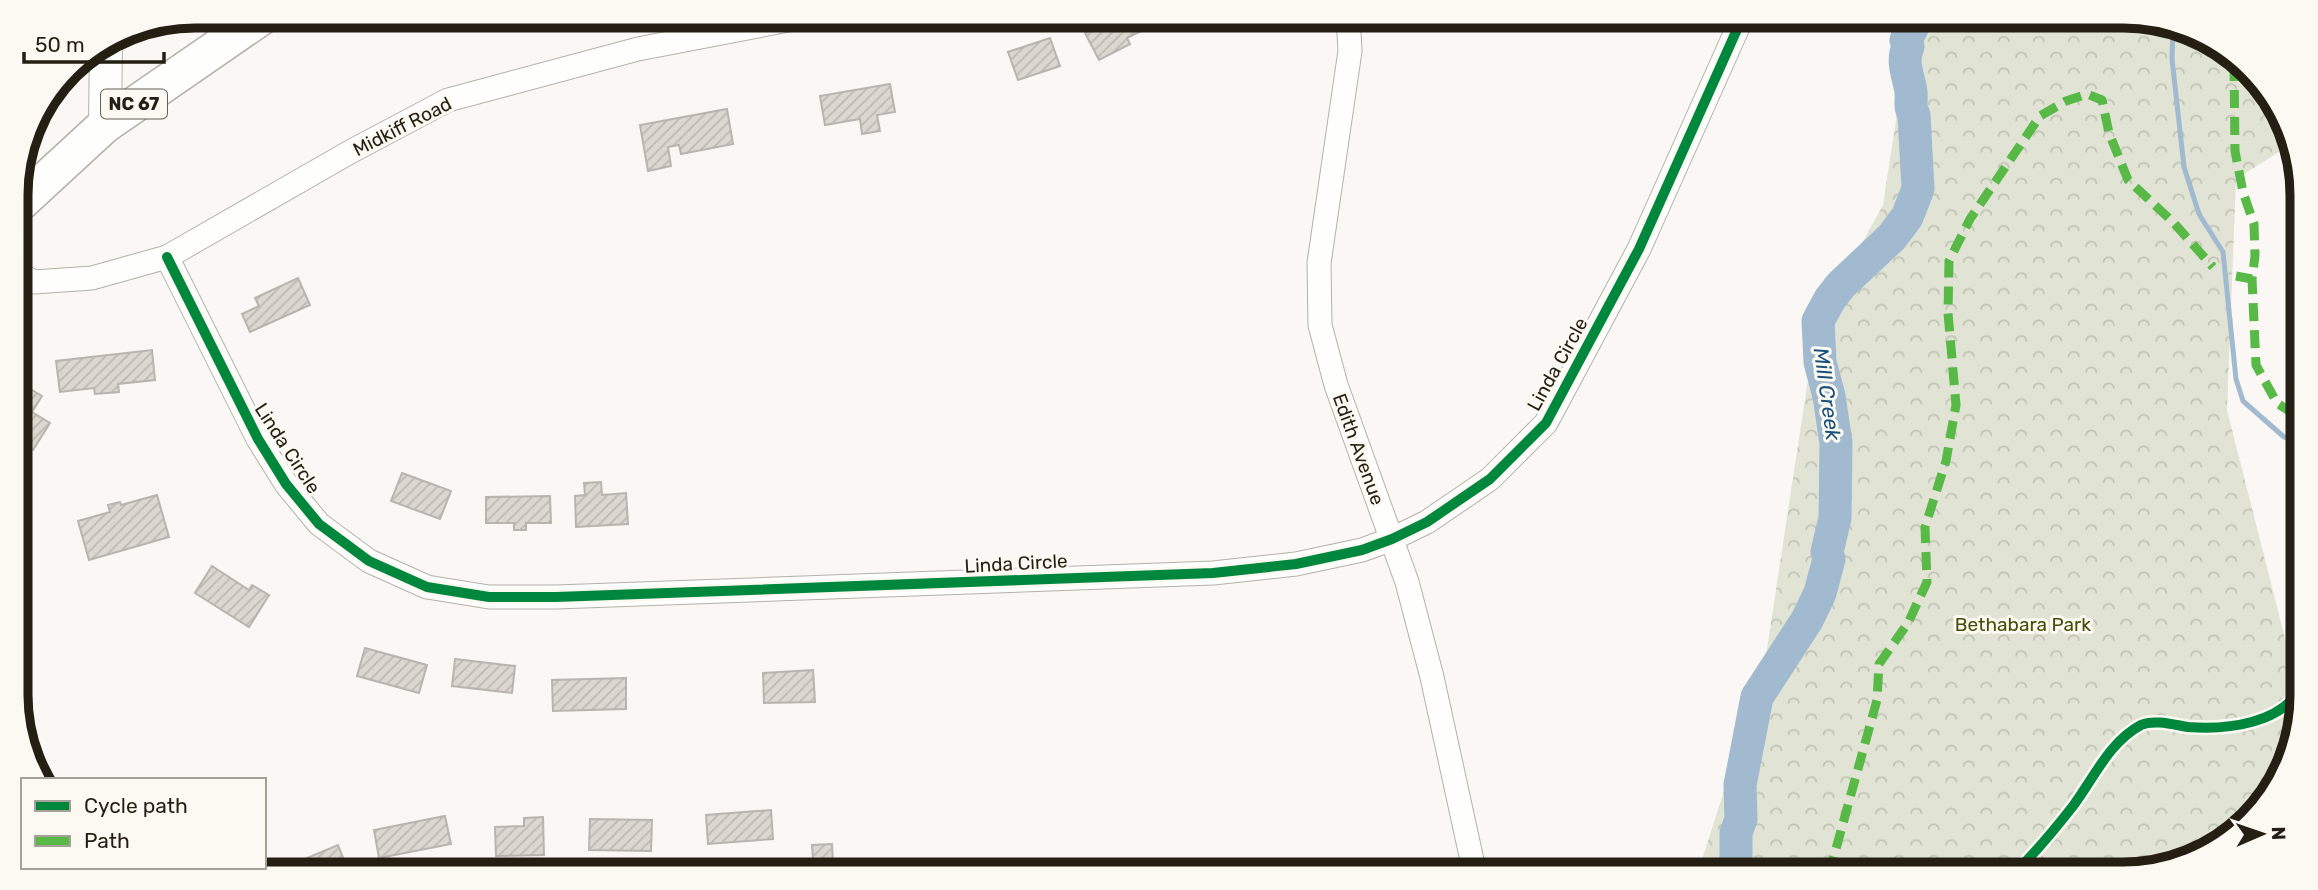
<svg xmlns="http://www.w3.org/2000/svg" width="2318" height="890" viewBox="0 0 2318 890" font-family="Rubik,sans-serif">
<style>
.forest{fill:url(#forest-crowns)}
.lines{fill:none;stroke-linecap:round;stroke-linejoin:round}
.stream{stroke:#a2bad0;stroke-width:5}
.river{stroke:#a2bad0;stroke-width:33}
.building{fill:url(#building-hatch);stroke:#b9b4ae;stroke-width:2}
.street-casing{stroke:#b5b0a9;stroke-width:25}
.secondary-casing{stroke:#b5b0a9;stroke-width:34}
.primary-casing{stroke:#b5b0a9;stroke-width:38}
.street{stroke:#fefefd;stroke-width:23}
.secondary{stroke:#fefefd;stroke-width:32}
.primary{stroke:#fefefd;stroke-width:35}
.quiet{stroke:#58b947;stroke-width:9;stroke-dasharray:18 9;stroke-linecap:butt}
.cycleway-casing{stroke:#fcf8f2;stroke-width:15}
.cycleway{stroke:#00873e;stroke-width:10}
.labels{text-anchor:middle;stroke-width:6;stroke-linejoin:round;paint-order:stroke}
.shield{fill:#fcf8f2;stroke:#665f55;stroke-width:2}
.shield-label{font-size:18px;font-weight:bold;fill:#251e12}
.street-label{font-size:19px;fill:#251e12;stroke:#fcf8f2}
.park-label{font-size:19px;fill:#405008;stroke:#fcf8f2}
.water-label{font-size:21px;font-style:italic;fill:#16507b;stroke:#fcf8f2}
.rim{fill:none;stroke:#251e12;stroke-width:9}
</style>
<defs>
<pattern id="forest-crowns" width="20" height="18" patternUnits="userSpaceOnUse" patternTransform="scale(1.75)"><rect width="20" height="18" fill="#e1e4d4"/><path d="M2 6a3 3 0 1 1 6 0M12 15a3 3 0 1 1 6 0" fill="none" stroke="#c1c3b5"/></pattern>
<pattern id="building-hatch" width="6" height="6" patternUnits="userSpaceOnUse" patternTransform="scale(1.75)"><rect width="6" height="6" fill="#dcd7d0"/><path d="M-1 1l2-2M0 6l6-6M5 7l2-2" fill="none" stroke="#bdb8b2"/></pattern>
</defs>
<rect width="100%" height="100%" fill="#faf7f4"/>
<!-- forest -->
<path class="forest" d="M1912 16H2123L2181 25 2265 85 2290 145 2236 179 2227 410 2290 658 2302 657V695L2293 753 2232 837 2135 874H1702L1701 863 1765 662 1816 327 1883 205Z"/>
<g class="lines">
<!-- stream -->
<path class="stream" d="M2173 24 2172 59 2184 167 2199 214 2223 252 2236 379 2243 401 2284 437 2297 442 2301 440"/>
<!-- river -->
<path class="river" d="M1736 874V833L1741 819 1740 785 1757 697 1807 620 1820 593 1829 559 1827 552 1835 518 1836 443 1829 396 1820 362 1818 321 1830 299 1841 285 1892 237 1907 217 1918 189 1914 115C1909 107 1912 101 1911 92 1909 77 1901 62 1908 47L1906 40 1918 16"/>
</g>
<!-- building -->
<path class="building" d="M1118 16H1146L1151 26 1127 38 1130 44 1099 60 1085 33Z
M1050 38 1060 66 1018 80 1008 52Z
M890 84 895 112 877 115 880 131 862 134 860 119 825 125 820 96Z
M727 109 733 144 681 154 679 145 668 147 671 166 648 171 640 125Z
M298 278 310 305 250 332 242 314 259 306 255 298Z
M152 350 155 380 118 384 119 392 95 394 94 388 60 392 56 361Z
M17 381 42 396 32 412 50 423 33 450 18 441Z
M402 473 451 491 440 519 391 501Z
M601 482 602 495 626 493 628 524 576 527 575 496 585 495 584 483Z
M157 495 169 537 89 560 78 521 110 512 108 505 120 502 121 505Z
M550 496 551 523H526V530H514V523H486V497Z
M212 566 249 590 252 585 269 595 249 627 195 593Z
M365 648 427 665 419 693 357 676Z
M455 659 515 666 512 693 452 686Z
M813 670 815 702 764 703 763 673Z
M626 678V709L553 711 552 680Z
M771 810 773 839 708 844 706 815Z
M445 816 451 844 379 858 374 830Z
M543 817 544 855 496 856 495 827 524 826V818Z
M590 819 652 820 651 851 589 850Z
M832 844 833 865 865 863V874H814L812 845Z
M338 845 348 870 338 874H300L295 863Z"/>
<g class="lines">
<!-- street casing -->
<g class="street-casing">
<path id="street" d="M1348 16 1350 51 1319 263 1320 325 1336 385 1407 582 1432 677 1475 874
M167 257 258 439 286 484 319 524 369 561 427 587 489 597H556L1213 573 1296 564 1362 550 1392 539 1427 522 1490 479 1546 423 1639 249 1743 16
M17 273 34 282 92 278 167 257 350 152 448 100 638 49 809 16"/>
</g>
<!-- secondary casing -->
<g class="secondary-casing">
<path id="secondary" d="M105 125 106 42"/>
</g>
<!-- primary casing -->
<g class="primary-casing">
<path id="primary" d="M16 207 105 125 263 16"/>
</g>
<!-- street -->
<use href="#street" class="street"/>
<!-- secondary -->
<use href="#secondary" class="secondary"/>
<!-- primary -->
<use href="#primary" class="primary"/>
<!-- quiet -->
<path class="quiet" d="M2234 63 2235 151 2243 192 2254 224 2255 256 2252 279 2256 365 2277 403 2301 419
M2236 276 2252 279
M1829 874 1877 700 1879 664 1908 623 1927 582 1925 527 1946 461 1956 405 1948 313 1949 261 1970 219 2040 116 2066 101 2087 94 2102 100 2109 133 2128 180 2173 222 2213 267"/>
<!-- cycleway casing -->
<g class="cycleway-casing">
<path id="cycleway" d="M167 257 258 439 286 484 319 524 369 561 427 587 489 597H556L1213 573 1296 564 1362 550 1392 539 1427 522 1490 479 1546 423 1639 249 1743 16
M2013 874C2035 854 2055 829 2073 806 2094 778 2109 742 2141 725 2154 719 2175 725 2188 727 2226 730 2284 724 2302 685"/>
</g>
<!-- cycleway -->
<use href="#cycleway" class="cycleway"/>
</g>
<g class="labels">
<!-- shield labels -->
<rect class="shield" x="101" y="89.5" width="66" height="29" rx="5"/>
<g class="shield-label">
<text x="134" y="110">NC 67</text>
</g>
<!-- street labels -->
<g class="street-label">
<text transform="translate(402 126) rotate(-27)" y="7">Midkiff Road</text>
<text transform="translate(1557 364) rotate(-61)" y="7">Linda Circle</text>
<text transform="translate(288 448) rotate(57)" y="7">Linda Circle</text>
<text transform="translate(1359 449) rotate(70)" y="7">Edith Avenue</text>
<text transform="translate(1016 563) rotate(-3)" y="7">Linda Circle</text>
</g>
<!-- park labels -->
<g class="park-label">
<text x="2023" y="631">Bethabara Park</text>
</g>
<!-- water labels -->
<g class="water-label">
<text transform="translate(1827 394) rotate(82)" y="7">Mill Creek</text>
</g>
</g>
<!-- crop -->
<path d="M0 0H2318V890H0ZM195 28H2123A167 167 0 0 1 2290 195V695A167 167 0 0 1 2123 862H195A167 167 0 0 1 28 695V195A167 167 0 0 1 195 28Z" fill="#fcf8f2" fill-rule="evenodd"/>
<path class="rim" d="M195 28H2123A167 167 0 0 1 2290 195V695A167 167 0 0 1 2123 862H195A167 167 0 0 1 28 695V195A167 167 0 0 1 195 28Z"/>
<!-- legend -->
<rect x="21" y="778" width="245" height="91" fill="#fcf8f2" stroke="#a6a198" stroke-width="2"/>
<rect x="35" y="801" width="35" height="10" fill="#00873e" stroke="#a6a198" stroke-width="2"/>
<text x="84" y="813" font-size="21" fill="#251e12">Cycle path</text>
<rect x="35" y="836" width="35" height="10" fill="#58b947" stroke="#a6a198" stroke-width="2"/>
<text x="84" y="848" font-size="21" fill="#251e12">Path</text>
<!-- north arrow -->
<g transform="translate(2262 834) rotate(88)" stroke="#fcf8f2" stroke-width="5" paint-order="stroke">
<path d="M0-5L12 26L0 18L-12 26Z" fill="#251e12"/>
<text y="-10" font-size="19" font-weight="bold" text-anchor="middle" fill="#251e12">N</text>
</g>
<!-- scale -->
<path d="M24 52v10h140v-10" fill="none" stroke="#251e12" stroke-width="3.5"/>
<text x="35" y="52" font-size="21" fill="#251e12" stroke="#fcf8f2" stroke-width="5" paint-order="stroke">50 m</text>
</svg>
